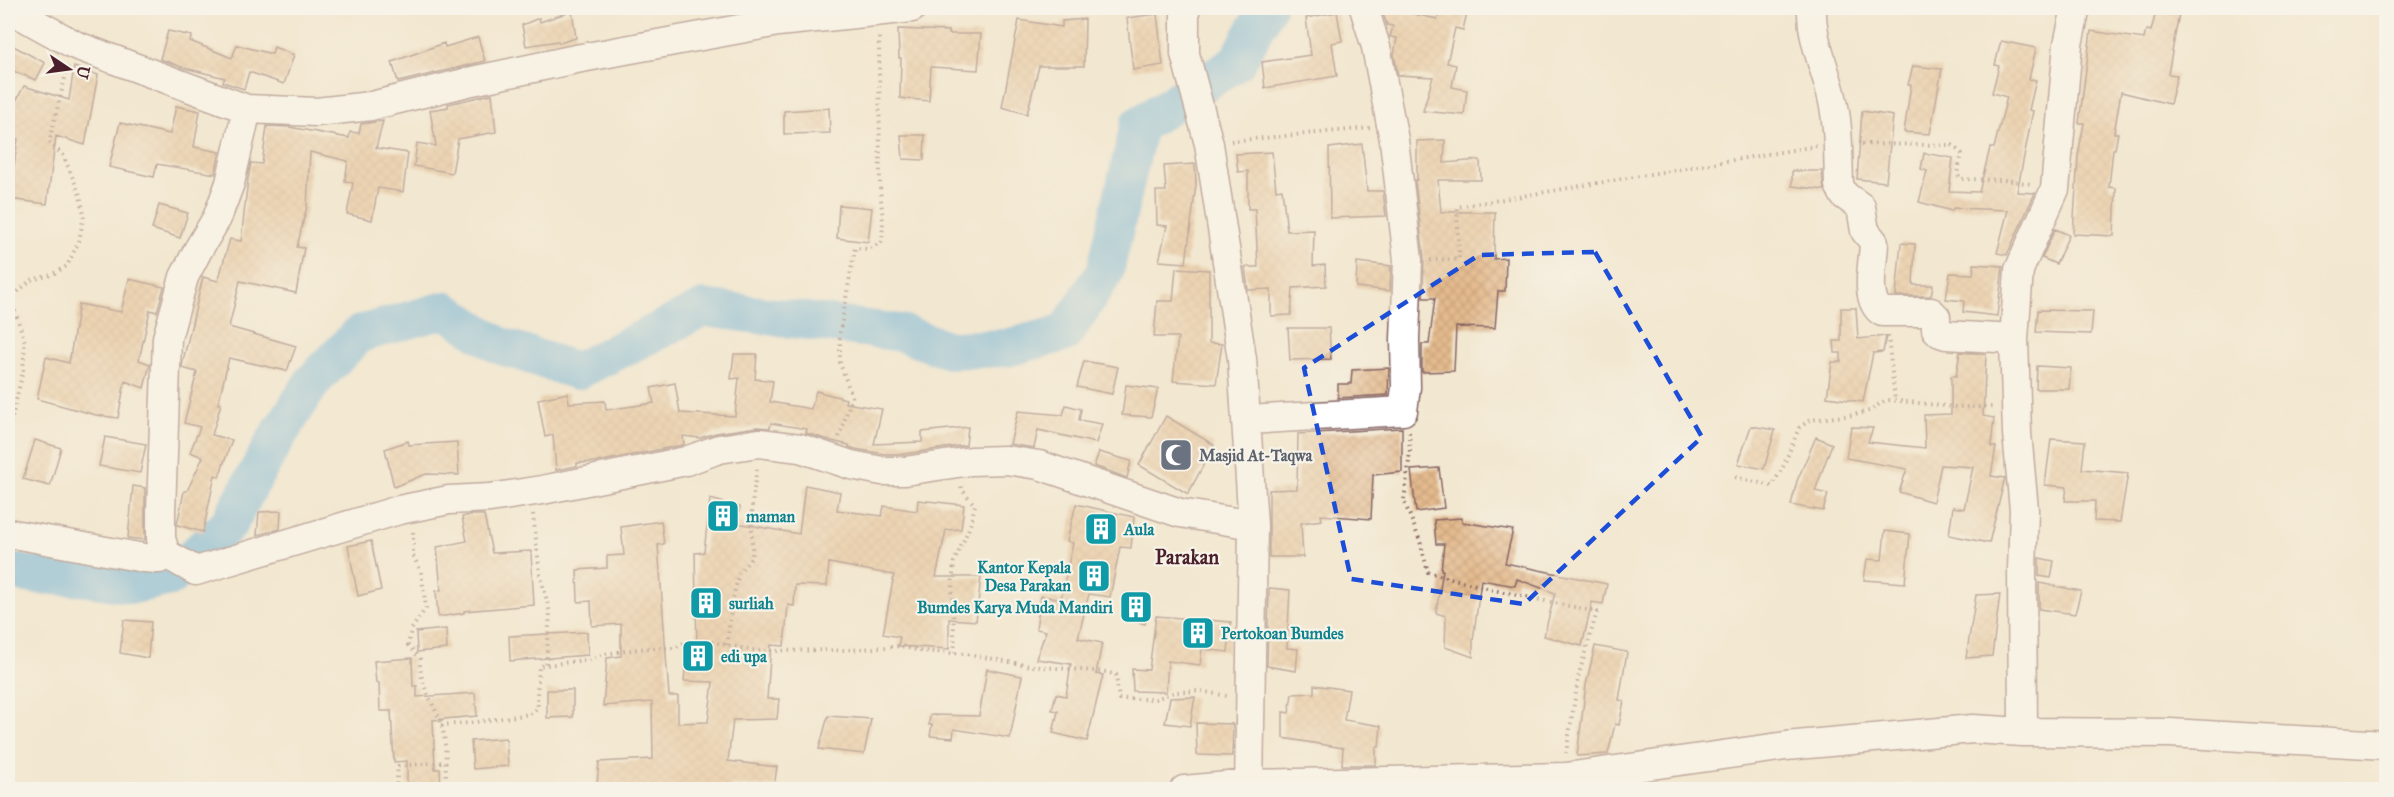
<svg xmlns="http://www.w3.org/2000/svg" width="2394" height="797" viewBox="0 0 2394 797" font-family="'IM FELL Great Primer',serif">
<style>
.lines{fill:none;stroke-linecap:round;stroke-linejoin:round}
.river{stroke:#64aedc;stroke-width:38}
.building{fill:url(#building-cross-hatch)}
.minor-casing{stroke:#856565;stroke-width:31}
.path{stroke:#856565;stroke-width:4;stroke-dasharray:1.5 4.5;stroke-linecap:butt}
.minor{stroke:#fff;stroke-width:28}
.marked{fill:none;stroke:#1d4ed8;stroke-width:4.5;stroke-dasharray:12 8;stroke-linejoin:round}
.labels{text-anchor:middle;stroke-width:4.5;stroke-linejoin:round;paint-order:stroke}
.worship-label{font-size:16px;font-weight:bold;fill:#5b616d;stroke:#f7f3e8;text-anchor:start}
.culture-label{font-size:16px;font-weight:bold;fill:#0d838f;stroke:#f7f3e8;text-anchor:start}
.quarter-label{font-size:20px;font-weight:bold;fill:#4a1f2b;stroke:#f7f3e8}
</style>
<defs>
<pattern id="building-cross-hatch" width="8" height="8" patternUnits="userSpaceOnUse" patternTransform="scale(1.5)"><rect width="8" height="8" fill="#e5bb8e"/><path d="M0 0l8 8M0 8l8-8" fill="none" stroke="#c6a07b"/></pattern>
</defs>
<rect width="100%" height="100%" fill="#f7f3e8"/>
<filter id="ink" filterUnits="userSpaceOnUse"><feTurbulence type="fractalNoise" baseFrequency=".0167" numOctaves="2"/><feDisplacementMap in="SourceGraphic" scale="12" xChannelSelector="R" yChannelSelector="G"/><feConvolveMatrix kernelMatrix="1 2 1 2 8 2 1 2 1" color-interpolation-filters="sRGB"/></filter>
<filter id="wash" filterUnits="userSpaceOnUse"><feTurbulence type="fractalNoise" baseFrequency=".008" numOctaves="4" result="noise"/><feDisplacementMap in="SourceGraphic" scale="24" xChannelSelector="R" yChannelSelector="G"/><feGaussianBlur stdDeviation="1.35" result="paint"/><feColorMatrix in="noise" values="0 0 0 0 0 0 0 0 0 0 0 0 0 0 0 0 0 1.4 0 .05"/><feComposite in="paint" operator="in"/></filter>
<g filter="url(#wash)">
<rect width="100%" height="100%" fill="#f2e7d0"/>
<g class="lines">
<!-- river -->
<path class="river" d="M8 571 33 575 88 578 134 585 171 577 228 525 274 442 313 381 359 334 445 310 498 345 577 371 704 308 901 333 949 350 1006 348 1065 333 1105 272 1139 125 1237 62 1267 8"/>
</g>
<g id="blocks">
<!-- building -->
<path class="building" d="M1384 8 1438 19 1441 8H1468L1463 30 1455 28 1447 63 1456 65 1452 87 1467 90 1464 115 1423 111 1433 77 1398 75 1394 55 1397 38 1390 37 1393 26 1387 25 1382 11Z
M2157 8H2180L2168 74 2177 75 2170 104 2121 92 2114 133H2118L2115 149H2113L2109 187 2116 188 2114 236 2073 234 2078 156 2084 123H2079L2091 31 2144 39 2146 30 2151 31Z
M572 11 576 38 559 43 558 41 526 46 522 25 539 18 540 22Z
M1337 12 1342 41 1332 43 1337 76 1265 88 1262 62 1311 55 1306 18Z
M1157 14 1163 65 1133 70 1127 18Z
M1085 19 1084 66H1039L1027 114 1002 107 1019 20 1062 27V21Z
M898 29 949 31V34H981L978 70 931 67 929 101 900 98 901 58H899Z
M168 31 192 36 190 41 232 58 237 45 272 54 274 47 294 55 284 84 249 72 244 89 223 82 225 78 185 68 160 59Z
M478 37 485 61 398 82 392 62 444 43 445 47Z
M2001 41 2036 48 2029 79 2036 80 2029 110 2033 111 2017 192 2035 193 2007 255 1997 253 2008 210 1953 208 1952 211 1919 202 1927 171 1921 169 1924 153 1953 158 1949 191 1979 192 1990 148H1994L2007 97 1992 93 1999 66 1995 65Z
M8 43 45 63 36 80 8 69Z
M1913 66 1942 69 1930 134 1904 132 1911 85H1908Z
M74 67 98 75 85 145 56 136 47 204 9 199 18 139 8 136V108L12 109 24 86 69 100Z
M492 94 496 132 458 139 452 173 414 166 417 143 436 146 430 110 448 107V104Z
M176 106 200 111 194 147 220 152 215 174 157 164 154 177 109 167 120 123 170 134Z
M829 108 830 133 784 134V111Z
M1862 111 1893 116 1886 182 1857 179Z
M383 121 376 148 408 153 403 192 378 188 372 220 347 214 353 183 345 181 348 161 310 152 307 206 297 247 304 248 296 293 240 281 229 327 296 346 287 371 229 358 218 404H221L212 435 232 440 219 477 215 475 203 532 177 525 184 491H187L203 457 190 452 200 427 184 423 197 372 182 368 183 361 203 277 218 281 230 239 241 241 248 179 251 163 262 164 267 126 289 127 349 138 350 132 359 133 361 124Z
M901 135H925L924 160 903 159Z
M1445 140 1444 163 1480 160 1481 180H1438L1441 212H1495L1494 259 1506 258 1505 291H1498L1495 328 1456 327 1454 371 1422 372V344H1429L1435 298H1423L1424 258 1415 180H1417V141Z
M1362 144 1367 191H1383L1386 216 1330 218 1329 148Z
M1272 152 1276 190 1282 189 1287 231 1314 230 1313 266 1325 265 1326 286 1293 288 1291 315 1271 316V289L1248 290 1245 267H1258L1255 209H1248V171L1238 172 1236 154Z
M1195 164 1196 185 1186 263 1159 261 1167 226 1157 225 1156 191H1166L1164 166Z
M1792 171H1822L1824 190 1792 186Z
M159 205 188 213 180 238 152 229Z
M839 205 872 208 868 242 837 238Z
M2055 229 2069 235 2056 264 2042 258Z
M1901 243 1915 244 1913 285H1933L1931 296H1896Z
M1357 262 1391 266 1390 291 1356 287Z
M1974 264 2003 266 1997 316 1963 312 1964 301 1946 299 1950 273 1973 274Z
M1176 268 1209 270V343L1222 344 1216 384 1173 381 1178 337H1154L1157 301H1173Z
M129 279 164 287 157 312 150 310 139 360 150 364 144 388 125 381 118 418 96 415 37 399 46 357 69 363 79 304 121 312Z
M1841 308H1856L1858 339 1886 336 1883 352 1873 353 1863 402 1827 397 1832 362H1841V353H1835L1834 341H1841Z
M2038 310 2093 311 2091 334 2036 332Z
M1288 328H1329L1331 359 1290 360Z
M1960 352 1986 354 1983 416 1994 418 1991 447H1996L1991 476 2005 478 1989 543 1949 535 1953 507 1964 509 1973 467 1941 465 1933 502 1899 492 1907 469 1846 458 1851 427 1873 428 1868 442 1925 448 1924 415 1951 414V376H1956Z
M734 354H757L755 379 773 381 770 402 811 409 816 391 846 399 845 403 882 409 874 444 922 442V432L968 427 966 445 904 454H884L855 449 849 447V445L832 441 806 433 807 429 771 423 770 428 757 427 716 433 700 438 683 436 684 444 682 445 597 462 577 463V466L556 470 553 435 545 437 538 399 568 393 569 403 605 401 606 410 654 403 651 388 675 383 680 413 735 416 739 378 731 379Z
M1084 361 1118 367 1112 394 1077 387Z
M2037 366 2071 368 2069 389H2036Z
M1389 368 1388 395 1338 398V384H1351L1352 370Z
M1126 385 1158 389 1151 417 1122 415Z
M1066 405 1081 409 1079 420 1102 424 1096 443 1038 430 1034 448 1010 444 1018 411 1063 415Z
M1166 416 1214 445 1188 494 1139 465Z
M1751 426 1775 430 1764 469 1738 464Z
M1402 428V472L1373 475 1371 519 1321 515 1322 520 1301 523 1303 557H1269V490L1297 489 1298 434Z
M105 437 146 444 140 473 99 466Z
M1816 437 1832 444 1815 491 1828 494 1823 511 1791 505 1797 481Z
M2051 439 2085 441 2082 469 2128 473 2120 522 2094 521 2095 501H2065L2067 487 2045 485Z
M35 440 61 448 50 486 23 479Z
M408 441 409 445 457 442 459 475 426 474 394 487 385 449Z
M1099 452 1131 461 1127 478 1094 466Z
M1439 468 1444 508 1416 512 1411 470Z
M805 485 840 492 837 510 882 516 884 506 917 511 918 500 964 505 961 529 946 530 936 577H981L976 621 949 619V649L898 646 900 637 883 634 894 575 829 563 827 586 795 585 794 606 788 605 784 646 771 645 767 699H779L777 719 733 720 728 761 777 767 774 787 731 786V789H607L608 785 597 784 599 762 653 759 652 702 603 706 607 658 621 656V624L592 626 591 601 578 602 577 570 607 568V556L624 555 621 527 661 521 664 544 658 545 669 696H678V723L708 722 713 682 684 681 687 650H697L695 553 704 552 710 499 740 507 736 523 799 534Z
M133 486 145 488V540L128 538Z
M1076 504 1134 517 1131 548 1120 547 1110 597 1089 594 1078 638 1102 643 1096 674 1103 675 1087 741 1053 733 1058 711 1052 710 1056 694 1066 696 1071 664 1036 659 1046 631 1036 629 1041 596 1061 599 1073 543 1067 541Z
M281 511 280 529 257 535 259 512Z
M471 515H484L492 553 531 551 534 605 464 611V613L438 617 436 591 441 590 437 547 467 541 462 517Z
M1462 518V522L1513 530 1505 563 1607 584 1603 604 1592 602 1582 646 1544 636 1555 593 1517 579 1515 586 1481 580 1473 641V657L1445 647 1446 616 1436 613 1443 570H1441L1444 544H1436L1434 520Z
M1885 531 1910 534 1905 583 1864 580 1867 559 1882 560Z
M371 541 381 590 358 596 348 546Z
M2039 558 2054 561 2051 578 2039 576Z
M2039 583 2081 591 2075 614 2039 609Z
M1269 588 1290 590 1287 648 1298 649 1296 671 1267 666Z
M1126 593 1150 596 1145 624 1128 619Z
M2000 594 1992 656 1966 658 1976 595Z
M1156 616 1231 622 1228 652 1202 649 1200 665 1168 661 1166 692 1133 691 1132 669 1149 670Z
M124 620 151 622 148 658 120 653Z
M446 629 447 649 417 652 416 632Z
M587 632 588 655 510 661 509 636Z
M1595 646 1627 652 1619 700 1624 701 1619 725 1615 724 1608 754 1577 756 1586 685Z
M412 658 413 686H417V697L475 693 477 716 433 720 435 769H440L441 789H407V761L394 762 391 711H380L379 683H376L374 661Z
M987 669 1022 676 1010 738 954 729 953 738 930 736 932 725H929L930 715 979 716Z
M1314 685 1349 690 1344 720 1381 726 1379 747H1376V765H1342L1343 748 1283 738V712L1289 713 1292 694 1314 693Z
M547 690H573V717L547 718Z
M1195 697 1190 726 1165 723 1170 698Z
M828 716 871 719 864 754 819 749Z
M1196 723 1233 724 1232 756 1197 755Z
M506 738 508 766 473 769 471 741Z"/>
</g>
</g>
<g filter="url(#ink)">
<use href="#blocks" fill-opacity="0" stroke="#856565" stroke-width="1.5"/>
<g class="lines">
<!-- minor casing -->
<g class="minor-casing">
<path id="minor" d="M8 8 75 45 247 109 316 112 371 106 472 81 576 59 778 22 912 8
M1185 8V54L1209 144 1242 359 1253 525 1249 790
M1812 8C1811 39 1825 67 1832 97 1839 126 1838 155 1839 185L1844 195 1861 207 1865 231 1874 242C1874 262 1863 299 1882 312H1931L1936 317V329L1940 333 1946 335 2014 339
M1247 420 1403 411 1406 387 1405 339 1408 260 1394 140 1376 47 1364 8
M8 533 144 558 159 559 166 554 161 539V511L167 338 184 277 198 250 217 218 230 183 247 109
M166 554 196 571 399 510 449 500 490 498 542 490 642 470 686 461 719 449 759 443 800 448 851 465 882 471H905L971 461 1006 460 1039 465 1180 513 1253 525
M2023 732 2022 570 2024 510 2017 433 2014 339 2019 270 2055 189 2068 44 2076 8
M1184 790 1250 784 1566 777 1786 746 1973 729 2023 732 2170 733 2386 745"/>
</g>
<!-- path -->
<path class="path" d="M1231 141 1370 128
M1862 144 1952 145 1962 154 1957 173 1960 179 2004 180 2032 184
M1430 260 1459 259 1457 207 1816 146
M1888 336 1895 400
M1409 432 1410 452 1404 501 1420 541 1428 572 1494 590 1597 612 1579 674 1566 753
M839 437 852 397 840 363V332L855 248 868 249 882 242 883 222 880 188 879 35
M8 447 11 422 23 371 25 342 11 298 31 280 51 275 67 266 79 241 84 215 80 195 63 155 49 142 68 66
M1735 477 1772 486 1783 467 1799 428 1810 420 1853 415 1869 411 1884 401 1890 400 1956 407H1993
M533 514 540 574 550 613 546 666
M413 532V556L421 571 426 608 411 630 408 645 420 659C419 683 431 699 440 720 448 741 445 767 446 790
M727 645 732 602 739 573 752 557V504L757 467
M955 653 952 589 954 562 970 526 975 505 962 490 961 484
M441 725 469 723 530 714 538 708 537 696 539 666 592 659 604 654 646 648H675L686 642 702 640 751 650 769 651 848 650 901 646 920 651 967 654 1031 666 1107 672 1116 675 1119 699H1155L1175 692 1200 691 1227 696
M396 790 398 766 445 762"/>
<!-- minor -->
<use href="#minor" class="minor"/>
</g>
</g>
<!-- marked area -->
<path d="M0 0H2394V797H0ZM1595 252 1702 437 1524 604 1351 579 1304 368 1479 255Z" fill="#f2e7d0" fill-opacity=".55" fill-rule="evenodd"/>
<path class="marked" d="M1595 252 1702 437 1524 604 1351 579 1304 368 1479 255Z"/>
<!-- icons -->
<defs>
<g id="mosque-square" transform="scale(1.725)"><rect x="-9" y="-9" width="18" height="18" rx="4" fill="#6b7280" stroke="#f7f3e8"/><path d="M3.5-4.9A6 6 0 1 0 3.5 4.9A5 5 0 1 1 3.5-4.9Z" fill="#fff"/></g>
<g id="building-square" transform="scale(1.725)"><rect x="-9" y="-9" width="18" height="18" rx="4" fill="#0f9aa8" stroke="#f7f3e8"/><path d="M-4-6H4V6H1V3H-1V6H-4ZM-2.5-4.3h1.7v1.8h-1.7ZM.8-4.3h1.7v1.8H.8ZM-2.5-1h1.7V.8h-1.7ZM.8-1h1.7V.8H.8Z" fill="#fff"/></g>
</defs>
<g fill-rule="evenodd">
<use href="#mosque-square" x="1176" y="455"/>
<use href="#building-square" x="723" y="516"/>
<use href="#building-square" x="1101" y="529"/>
<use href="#building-square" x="1094" y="576"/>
<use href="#building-square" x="706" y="603"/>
<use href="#building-square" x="1136" y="607"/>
<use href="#building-square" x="1198" y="633"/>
<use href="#building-square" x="698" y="656"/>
</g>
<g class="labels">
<!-- worship labels -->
<g class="worship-label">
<text x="1199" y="461">Masjid At-Taqwa</text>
</g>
<!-- culture labels -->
<g class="culture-label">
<text x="746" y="522">maman</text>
<text x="1124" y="535">Aula</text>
<text x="1071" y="573" text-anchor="end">Kantor Kepala<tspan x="1071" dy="18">Desa Parakan</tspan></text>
<text x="729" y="609">surliah</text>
<text x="1113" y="613" text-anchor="end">Bumdes Karya Muda Mandiri</text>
<text x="1221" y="639">Pertokoan Bumdes</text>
<text x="721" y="662">edi upa</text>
</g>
<!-- quarter labels -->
<g class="quarter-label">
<text x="1187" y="564">Parakan</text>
</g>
</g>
<!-- margin -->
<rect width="2394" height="797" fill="none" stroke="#f7f3e8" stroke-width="30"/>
<!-- north arrow -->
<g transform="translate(69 69) rotate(103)" stroke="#f7f3e8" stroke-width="4.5" paint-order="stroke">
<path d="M0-4.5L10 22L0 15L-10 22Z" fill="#4a1f2b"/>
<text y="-9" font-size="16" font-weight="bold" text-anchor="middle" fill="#4a1f2b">U</text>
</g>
</svg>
